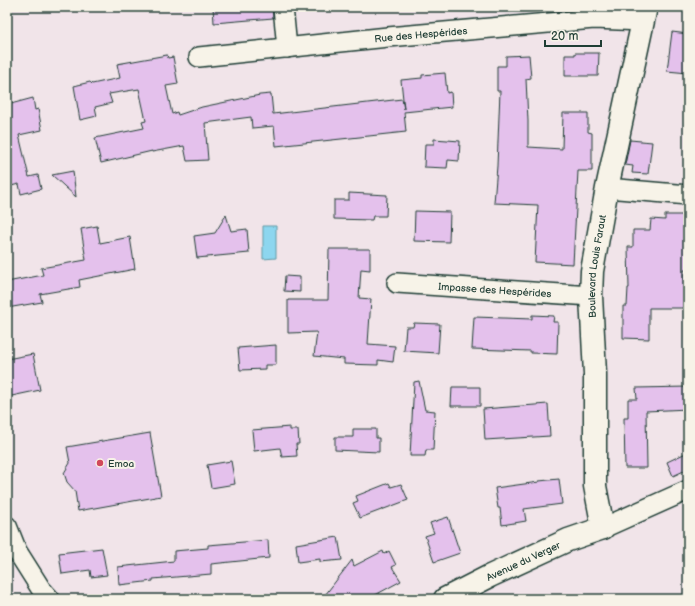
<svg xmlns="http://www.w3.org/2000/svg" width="695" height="606" viewBox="0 0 695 606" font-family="'Balsamiq Sans',sans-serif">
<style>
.water{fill:#8dd6ef;stroke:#6199a4}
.building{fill:#e4c1ec;stroke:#1f3d34}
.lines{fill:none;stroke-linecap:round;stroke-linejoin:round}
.street-casing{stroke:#1f3d34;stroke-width:22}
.secondary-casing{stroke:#1f3d34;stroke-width:25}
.street{stroke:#f7f3e8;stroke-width:19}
.secondary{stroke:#f7f3e8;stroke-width:22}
.poi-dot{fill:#d1495b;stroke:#f7f3e8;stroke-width:1.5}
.labels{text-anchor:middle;stroke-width:4;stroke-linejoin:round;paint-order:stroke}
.street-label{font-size:10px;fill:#1f3d34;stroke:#f7f3e8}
.poi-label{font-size:10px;fill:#1f3d34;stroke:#f7f3e8;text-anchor:start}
</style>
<rect width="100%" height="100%" fill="#f1e4e9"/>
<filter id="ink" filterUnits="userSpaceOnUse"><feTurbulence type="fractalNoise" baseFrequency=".025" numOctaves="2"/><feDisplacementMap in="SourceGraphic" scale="8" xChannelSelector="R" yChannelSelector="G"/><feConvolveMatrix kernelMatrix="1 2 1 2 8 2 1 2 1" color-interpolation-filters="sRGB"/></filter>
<g filter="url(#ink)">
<!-- water -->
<path class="water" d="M263 226H276V258L263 259Z"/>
<!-- building -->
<path class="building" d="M213 7H272L273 18 214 23Z
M672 32 688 34V73L667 71Z
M575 53H599L598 76H565V55H575Z
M167 55 168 58 173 57 178 84 166 86 172 114 177 112 178 115 202 107 260 95 271 94 273 114 402 99 404 109 401 80 422 78V75L445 73 447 93 451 92 452 107 404 112 406 132 276 146 274 126 252 128 251 117 205 123 208 160 187 161 184 146 152 152V151L101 163 95 138 144 128 142 122 146 121 139 89 109 94 112 103 95 107 97 116 80 120 74 86 90 82 92 84 120 78 117 64Z
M529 55 531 78 526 79 528 121V147L562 149 563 113H588V132L592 133V171H578L573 264 535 262 538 205 494 203 497 166 500 91H497V66H506V56Z
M33 98 35 110 38 109 42 130 19 135 29 177 38 175 41 189 21 194 19 184 7 187V105Z
M434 139 460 141 459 161 448 160 447 168 424 167 425 144H434Z
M630 140 652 142 648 174 632 173 633 166 625 165Z
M73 171 76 197 52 175Z
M349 193 387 195 386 216H373L372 220 334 219V200H349Z
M415 211 450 212 449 242 414 241Z
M226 215 231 231 247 229 249 253 197 258 194 236 215 233Z
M665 215H688V270H684L686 308H649V339L623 338V306H627L628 288H629L628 247H633V230H650L651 219 665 220Z
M97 226 100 243 130 237 135 269 79 280 80 287 40 294 42 302 7 308V282L43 275 41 268 86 260 81 229Z
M329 249H370V270L361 269 359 298 371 299 368 344 395 346 393 362 378 360V365L344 364V359L314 356 317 332 288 333V300H328Z
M285 276 300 277V292L284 291Z
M532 315 554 316 553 322H558L557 354 531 353V351L472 349 474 317 532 319Z
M414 323 440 324 438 353 404 351 406 327H413Z
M276 345V365H265V369L240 370 238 348Z
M33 354 40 390 7 397V359Z
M419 381 425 410 435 411 433 450H426L425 456H410L414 382Z
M452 387H480V406H451Z
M688 387V409L646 411 647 468H625L624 418H628V399H637L636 388Z
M548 404 550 436 485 440 483 409Z
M290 427V430H298L299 444H296L297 456 282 457 280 448 254 451 252 430Z
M353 429H376V438H379V452L335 450V437H353Z
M150 433 161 496 78 511 75 491 67 482 64 473 70 463 67 447Z
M688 452V469L673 476 667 462Z
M231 461 235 484 211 488 207 465Z
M559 479 562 504 524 509 526 521 502 525 500 508H498L495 488 539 482V481Z
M389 483 391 487 401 484 408 500 360 518 353 503 358 501 356 496Z
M448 517 460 553 434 562 425 536 434 533 430 523Z
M338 537 342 560 320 562V559L298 562 296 544Z
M268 540 269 558 211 564V574L153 579V581L119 585 118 567 174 561V551L208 548V545Z
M102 548 107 575 91 577 90 570 62 574 59 553Z
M383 551 384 554 389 551 396 565 392 567 401 581 368 599H322L352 560 354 566Z"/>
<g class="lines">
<!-- street casing -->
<g class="street-casing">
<g id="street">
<path d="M283 7 287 48"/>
<path id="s1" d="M199 57 388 37 594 19 643 21"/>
<path d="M607 188 688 195"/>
<path id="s2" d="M397 283 591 296"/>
<path d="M7 526 17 551 41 589 50 599"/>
<path d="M603 528 688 490"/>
</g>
</g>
<!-- secondary casing -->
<g class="secondary-casing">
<g id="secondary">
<path id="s3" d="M603 528 595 486V374L591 296 592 271 607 188 646 7"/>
<path id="s4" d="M445 599 490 576 568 540 603 528"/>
</g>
</g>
<!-- street -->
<use href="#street" class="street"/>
<!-- secondary -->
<use href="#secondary" class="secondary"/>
</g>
</g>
<!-- markers -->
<circle class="poi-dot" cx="100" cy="463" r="4"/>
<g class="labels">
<!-- street labels -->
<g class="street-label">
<text dy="4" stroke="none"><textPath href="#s1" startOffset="223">Rue des Hespérides</textPath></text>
<text dy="4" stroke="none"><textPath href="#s3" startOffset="263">Boulevard Louis Faraut</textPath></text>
<text dy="4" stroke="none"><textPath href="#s2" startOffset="98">Impasse des Hespérides</textPath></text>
<text dy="4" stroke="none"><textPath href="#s4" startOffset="87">Avenue du Verger</textPath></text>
</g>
<!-- poi labels -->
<g class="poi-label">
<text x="108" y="467">Emoa</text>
</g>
</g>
<!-- margin -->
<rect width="695" height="606" fill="none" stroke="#f7f3e8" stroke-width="24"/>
<rect x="12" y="12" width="671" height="582" fill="none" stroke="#1f3d34" stroke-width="1.5" filter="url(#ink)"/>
<!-- scale -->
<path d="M545 40v6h56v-6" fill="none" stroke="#1f3d34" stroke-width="2"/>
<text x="551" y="40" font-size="12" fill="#1f3d34" stroke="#f7f3e8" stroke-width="3" paint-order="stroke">20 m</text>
</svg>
